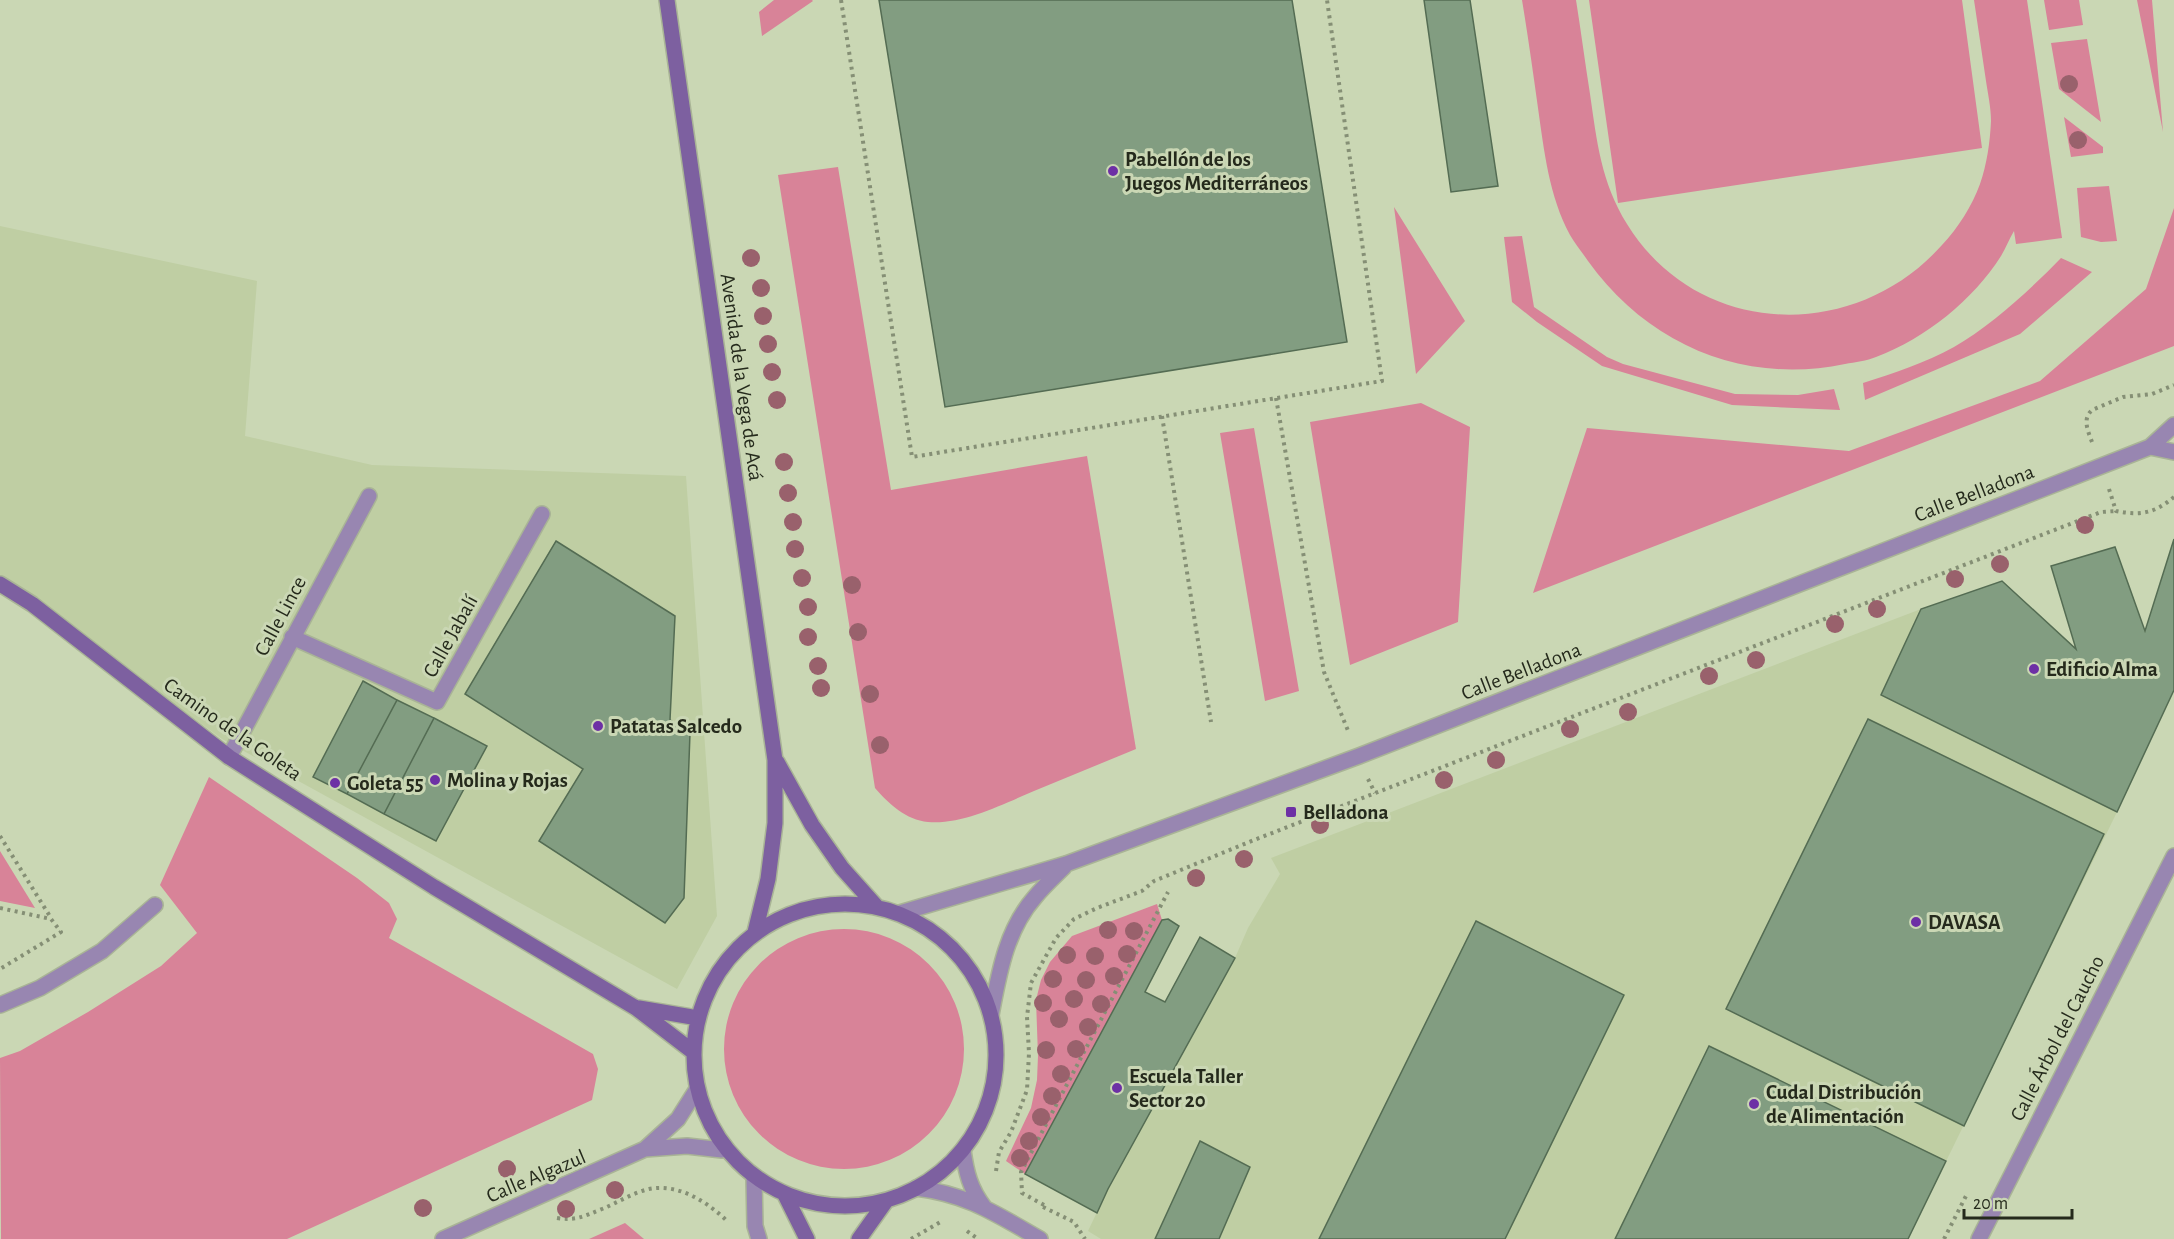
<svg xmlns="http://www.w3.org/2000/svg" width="2174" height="1239" viewBox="0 0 2174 1239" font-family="'Alegreya Sans',sans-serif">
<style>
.built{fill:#bfcea3}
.green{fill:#d88398}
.building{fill:#829d81;stroke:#546c53;stroke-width:1.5}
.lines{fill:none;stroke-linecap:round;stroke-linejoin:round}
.service-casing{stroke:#a9b496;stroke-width:18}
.minor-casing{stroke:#a9b496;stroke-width:18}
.tertiary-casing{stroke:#a9b496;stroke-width:18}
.secondary-casing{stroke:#a9b496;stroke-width:18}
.path{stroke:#858f75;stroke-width:4;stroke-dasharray:3 4.5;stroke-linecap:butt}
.service{stroke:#9886b1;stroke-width:15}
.minor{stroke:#9886b1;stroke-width:15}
.tertiary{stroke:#9886b1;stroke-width:15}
.secondary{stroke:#7d60a0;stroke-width:15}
.tree{fill:#99616c}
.poi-dot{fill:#6d30a5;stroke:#cad7b4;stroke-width:2}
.labels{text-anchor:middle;stroke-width:6;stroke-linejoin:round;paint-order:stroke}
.poi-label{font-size:21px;font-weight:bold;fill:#252a1c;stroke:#cad7b4;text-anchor:start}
.street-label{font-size:21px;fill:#252a1c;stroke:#cad7b4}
</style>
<rect width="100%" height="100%" fill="#cad7b4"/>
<!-- built -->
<path class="built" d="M0 226 257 281 245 436 372 465 686 476 717 916 677 989 222 739 0 576Z
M1921 609 1881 695 2117 812 1908 1239H1101L1088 1231 1108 1189 1235 958 1248 928 1280 874 1271 858Z"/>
<!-- green -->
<path class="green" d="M774 0H812L813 1 762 36 759 12Z
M1522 0H1576C1581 31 1585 63 1590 94 1597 142 1601 182 1627 224 1698 339 1855 343 1942 245 1958 228 1972 206 1980 184 1987 164 1990 142 1991 121 1991 108 1988 94 1986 81 1982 54 1978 27 1974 0H2027L2062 238 2016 244 2014 231C2009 239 2006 248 2001 256 1973 300 1926 338 1876 357 1867 361 1855 362 1845 364 1744 385 1648 345 1588 261 1582 252 1575 244 1570 235 1549 196 1544 150 1538 108 1533 72 1528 36 1522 0Z
M1589 0H1962L1982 148 1618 203Z
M2044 0H2079L2083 25 2049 30Z
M2137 0H2152L2163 132Z
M2087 39 2101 122 2059 89 2051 43Z
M2064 117 2103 147V153L2071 157Z
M838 167 891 490 1087 456 1136 749C1102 763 1068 777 1034 791 1003 804 962 825 928 822 906 820 889 804 875 788L778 175Z
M2109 186 2117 241 2101 242 2081 237 2077 188Z
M1394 207 1465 321 1416 374Z
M2174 208V346L1533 593 1587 428 1849 451 2040 381 2146 289Z
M1522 236 1534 307 1607 357 1623 364 1735 394 1798 395 1834 389 1840 410 1732 405 1602 366 1537 322 1512 302 1504 237Z
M2061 258 2092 272 2020 334 1865 400 1863 383C1894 373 1925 363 1954 347 1992 325 2031 289 2061 258Z
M1421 403 1470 427 1458 622 1350 665 1310 422Z
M1254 428 1299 691 1265 701 1220 433Z
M209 777 357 878 389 903 397 919 389 938 593 1054 598 1069 592 1100 287 1239H1L0 1058 20 1051 88 1012 161 966 197 933 160 885Z
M0 851 35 908 0 901Z
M1157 904 1162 920 1025 1174 1006 1161 1031 1108 1037 1080 1038 1056 1036 1000 1041 980 1050 962 1072 936Z
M724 1049a120 120 0 1 1 240 0a120 120 0 1 1-240 0Z
M625 1223 644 1239H589Z"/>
<!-- building -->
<path class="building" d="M879 0H1292L1347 342 945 407Z
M1424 0H1470L1498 186 1451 192Z
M2174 539V690L2117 812 1881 695 1921 609 2002 581 2076 649 2051 566 2115 547 2145 631Z
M556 541 675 616 670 720 690 733 684 898 665 923 539 841 583 769 465 694Z
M363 681 397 700 347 794 313 777Z
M397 700 434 718 384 814 347 794Z
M434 718 487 746 436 841 384 814Z
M1868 719 2104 834 1964 1126 1726 1009Z
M1168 919 1179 926 1145 992 1165 1002 1200 937 1235 958 1108 1189 1097 1213 1025 1174 1162 920Z
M1476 921 1624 995 1505 1239H1319Z
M1709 1046 1946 1161 1908 1239H1615Z
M1200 1141 1250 1167 1219 1239H1155Z"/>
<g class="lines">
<!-- service casing -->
<g class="service-casing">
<path id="service" d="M754 1178 755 1226 759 1239"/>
</g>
<!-- minor casing -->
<g class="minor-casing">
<path id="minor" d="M292 637 437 702 542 514
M229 757 369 496
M0 1005 40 988 102 951 155 905
M1979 1239 2174 856"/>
</g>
<!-- tertiary casing -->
<g class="tertiary-casing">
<path id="tertiary" d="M2150 447 2174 452
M900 913 1066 864 1359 756 2150 447 2174 425
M991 1015C999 973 1006 930 1035 897 1044 886 1054 877 1064 867
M645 1149 687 1146 722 1150
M963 1150C966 1172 970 1189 984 1207
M916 1188C967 1194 996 1214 1040 1239
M443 1239 645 1149 678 1119 697 1089"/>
</g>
<!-- secondary casing -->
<g class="secondary-casing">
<path id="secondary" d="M667 0 775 760V823L768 879 755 932
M0 584 32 604 229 757 434 887 636 1008 692 1051
M777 762 812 825 842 868 876 906
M694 1055a151 151 0 1 1 302 0a151 151 0 1 1-302 0Z
M639 1008 698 1018
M784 1193 807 1239
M859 1239 886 1201"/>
</g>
<!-- path -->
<path class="path" d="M841 0 912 457 1382 381 1327 0
M1276 398 1324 672 1349 733
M1162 416 1211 722
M2092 442C2088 431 2082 419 2092 410L2123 397 2152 394 2174 385
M2109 489 2116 511C2141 516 2155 513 2174 497
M1368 779 1375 793
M0 836 51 918
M0 908 51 919 61 932 0 969
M996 1171 999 1152 1011 1132 1027 1090 1029 1053 1027 1017 1031 983 1056 938 1074 919 1097 908 1142 891 1154 881 1254 840 2101 512 2116 511
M1044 1205 1022 1193 1021 1172 1168 892
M1043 1207 1074 1222 1085 1239
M557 1218C575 1221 585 1216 602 1209 617 1203 632 1193 649 1189 678 1183 708 1202 728 1222
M967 1231 978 1239
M911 1239 942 1221
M1944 1239 1967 1194"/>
<!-- service -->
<use href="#service" class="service"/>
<!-- minor -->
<use href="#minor" class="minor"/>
<!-- tertiary -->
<use href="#tertiary" class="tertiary"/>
<!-- secondary -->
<use href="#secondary" class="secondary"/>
</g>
<!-- trees -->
<g class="tree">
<circle cx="2069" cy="84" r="9"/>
<circle cx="2078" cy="140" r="9"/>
<circle cx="751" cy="258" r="9"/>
<circle cx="761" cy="288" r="9"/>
<circle cx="763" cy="316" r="9"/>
<circle cx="768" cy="344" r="9"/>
<circle cx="772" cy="372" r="9"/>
<circle cx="777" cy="400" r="9"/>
<circle cx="784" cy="462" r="9"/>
<circle cx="788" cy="493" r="9"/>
<circle cx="793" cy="522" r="9"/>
<circle cx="2085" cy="525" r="9"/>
<circle cx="795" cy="549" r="9"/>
<circle cx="2000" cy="564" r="9"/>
<circle cx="802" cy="578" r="9"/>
<circle cx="1955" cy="579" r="9"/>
<circle cx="852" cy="585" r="9"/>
<circle cx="808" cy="607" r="9"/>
<circle cx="1877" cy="609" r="9"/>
<circle cx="1835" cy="624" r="9"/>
<circle cx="858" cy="632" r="9"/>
<circle cx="808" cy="637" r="9"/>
<circle cx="1756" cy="660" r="9"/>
<circle cx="818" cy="666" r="9"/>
<circle cx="1709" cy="676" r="9"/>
<circle cx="821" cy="688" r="9"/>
<circle cx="870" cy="694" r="9"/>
<circle cx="1628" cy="712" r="9"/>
<circle cx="1570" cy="729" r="9"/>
<circle cx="880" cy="745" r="9"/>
<circle cx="1496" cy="760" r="9"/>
<circle cx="1444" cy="780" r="9"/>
<circle cx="1320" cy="825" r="9"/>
<circle cx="1244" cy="859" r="9"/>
<circle cx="1196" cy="878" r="9"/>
<circle cx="1108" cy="930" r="9"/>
<circle cx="1134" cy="931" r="9"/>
<circle cx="1127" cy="954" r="9"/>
<circle cx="1067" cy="955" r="9"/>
<circle cx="1095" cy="956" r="9"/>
<circle cx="1114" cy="976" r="9"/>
<circle cx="1053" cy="979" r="9"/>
<circle cx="1086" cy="980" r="9"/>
<circle cx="1074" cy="999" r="9"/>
<circle cx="1043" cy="1003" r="9"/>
<circle cx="1101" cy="1004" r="9"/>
<circle cx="1059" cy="1019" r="9"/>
<circle cx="1088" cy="1027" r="9"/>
<circle cx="1076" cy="1049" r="9"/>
<circle cx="1046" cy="1050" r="9"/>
<circle cx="1061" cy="1074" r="9"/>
<circle cx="1052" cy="1096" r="9"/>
<circle cx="1041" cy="1117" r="9"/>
<circle cx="1029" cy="1141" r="9"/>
<circle cx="1020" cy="1158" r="9"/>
<circle cx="507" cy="1169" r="9"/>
<circle cx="615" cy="1190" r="9"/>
<circle cx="423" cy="1208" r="9"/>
<circle cx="566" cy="1209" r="9"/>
</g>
<!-- markers -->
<g class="poi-dot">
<circle cx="1113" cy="171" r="6"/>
<circle cx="2034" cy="669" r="6"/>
<circle cx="598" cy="726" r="6"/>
<circle cx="435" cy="780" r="6"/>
<circle cx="335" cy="783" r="6"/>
<rect x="1285" y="806" width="12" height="12" rx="3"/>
<circle cx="1916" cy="922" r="6"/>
<circle cx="1117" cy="1088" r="6"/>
<circle cx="1754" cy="1104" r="6"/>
</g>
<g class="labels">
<!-- poi labels -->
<g class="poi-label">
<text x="1125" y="166">Pabellón de los<tspan x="1125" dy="24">Juegos Mediterráneos</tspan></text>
<text x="2046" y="676">Edificio Alma</text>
<text x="610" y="733">Patatas Salcedo</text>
<text x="447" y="787">Molina y Rojas</text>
<text x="347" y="790">Goleta 55</text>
<text x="1303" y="819">Belladona</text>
<text x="1928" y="929">DAVASA</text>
<text x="1129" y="1083">Escuela Taller<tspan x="1129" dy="24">Sector 20</tspan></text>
<text x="1766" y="1099">Cudal Distribución<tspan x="1766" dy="24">de Alimentación</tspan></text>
</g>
<!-- street labels -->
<g class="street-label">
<text transform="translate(742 377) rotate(82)" y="7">Avenida de la Vega de Acá</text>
<text transform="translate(1974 493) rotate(-21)" y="7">Calle Belladona</text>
<text transform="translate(280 616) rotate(-62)" y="7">Calle Lince</text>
<text transform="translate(450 636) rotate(-61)" y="7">Calle Jabalí</text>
<text transform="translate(1521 671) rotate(-21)" y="7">Calle Belladona</text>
<text transform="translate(233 729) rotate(35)" y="7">Camino de la Goleta</text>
<text transform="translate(2057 1038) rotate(-63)" y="7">Calle Árbol del Caucho</text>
<text transform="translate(536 1176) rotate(-23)" y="7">Calle Algazul</text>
</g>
</g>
<!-- scale -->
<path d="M1964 1209v9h108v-9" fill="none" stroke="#252a1c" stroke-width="3"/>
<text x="1973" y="1209" font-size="18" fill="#252a1c" stroke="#cad7b4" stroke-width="4.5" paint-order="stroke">20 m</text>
</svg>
